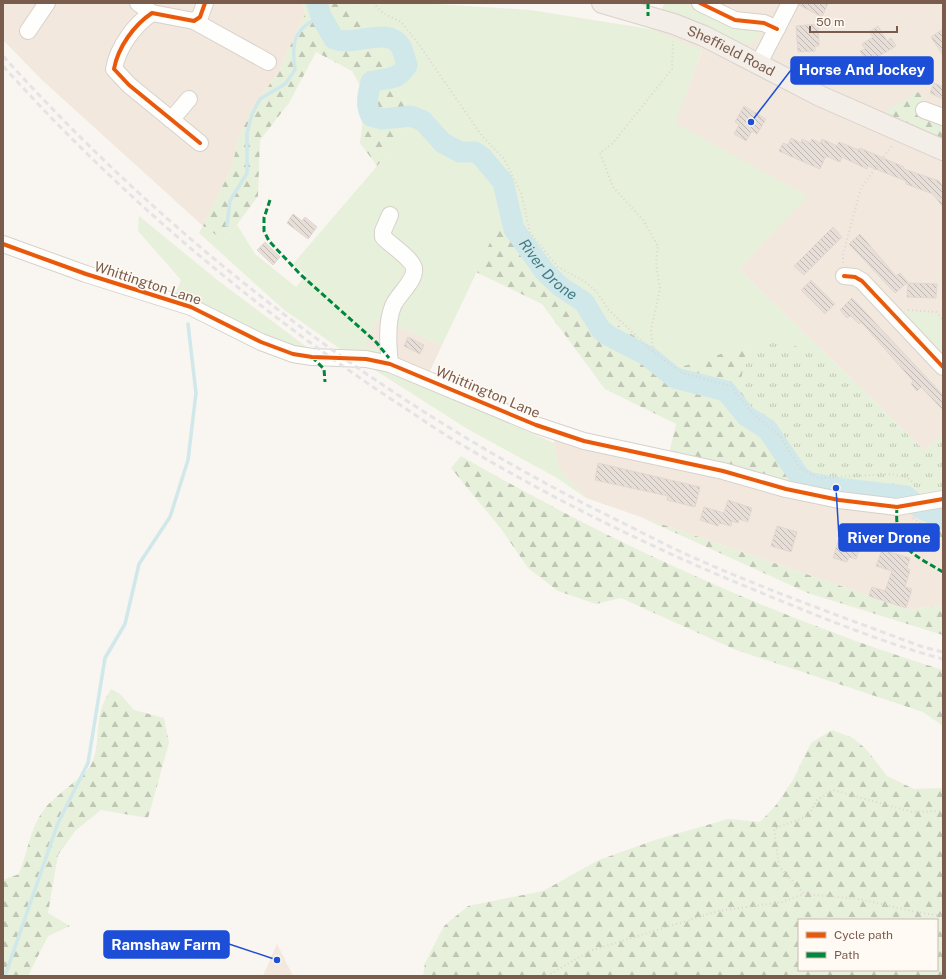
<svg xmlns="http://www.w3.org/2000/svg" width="946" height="979" viewBox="0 0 946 979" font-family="'Public Sans',sans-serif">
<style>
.residential{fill:#f2e8de}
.green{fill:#e7f0db}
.forest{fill:url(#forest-firs);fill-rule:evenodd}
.park{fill:url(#park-tufts)}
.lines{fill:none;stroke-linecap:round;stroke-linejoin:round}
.stream{stroke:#d0e8ea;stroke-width:3.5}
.river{stroke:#d0e8ea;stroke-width:21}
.building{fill:url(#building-back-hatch);stroke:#e2d8d2}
.minor-casing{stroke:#d7d1cb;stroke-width:18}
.major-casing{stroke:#dad1cc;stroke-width:22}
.path{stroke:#dcd5d0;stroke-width:2;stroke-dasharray:1 3;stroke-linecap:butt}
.minor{stroke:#fefefd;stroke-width:16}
.major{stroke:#f3eee8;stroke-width:20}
.rail{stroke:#e6e3e7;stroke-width:3;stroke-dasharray:6 4;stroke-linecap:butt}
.quiet{stroke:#00873e;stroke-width:3;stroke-dasharray:6 3;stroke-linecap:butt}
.cycleway-casing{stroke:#fffaf3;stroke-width:6}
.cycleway{stroke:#e8590c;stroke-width:4}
.labels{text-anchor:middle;stroke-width:3;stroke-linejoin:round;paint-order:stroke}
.street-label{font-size:14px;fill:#7a5c4d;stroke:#fffaf3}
.water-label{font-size:15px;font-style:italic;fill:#437c86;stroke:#fffaf3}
.leader{fill:none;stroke:#1d4ed8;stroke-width:1.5}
.callout-dot{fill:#1d4ed8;stroke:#fffaf3;stroke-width:1.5}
.callout{fill:#1d4ed8;stroke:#1d4ed8;stroke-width:1.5}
.callout-label{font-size:15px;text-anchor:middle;font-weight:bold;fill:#fff}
</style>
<defs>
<pattern id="forest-firs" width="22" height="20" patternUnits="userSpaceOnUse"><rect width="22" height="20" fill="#e7f0db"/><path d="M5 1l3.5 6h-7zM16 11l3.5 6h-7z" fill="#c0c6b4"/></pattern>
<pattern id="park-tufts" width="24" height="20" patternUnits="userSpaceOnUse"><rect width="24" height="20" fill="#e7f0db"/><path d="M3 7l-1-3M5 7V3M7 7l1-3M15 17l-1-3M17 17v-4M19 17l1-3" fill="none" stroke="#c0c6b4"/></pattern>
<pattern id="building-back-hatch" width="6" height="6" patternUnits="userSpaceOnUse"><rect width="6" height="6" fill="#e6ded7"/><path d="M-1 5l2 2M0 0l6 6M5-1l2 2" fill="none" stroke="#bfb7b1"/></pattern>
</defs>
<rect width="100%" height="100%" fill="#f9f5f0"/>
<!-- residential -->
<path class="residential" d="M3 3H303L305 14 279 71 251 111 238 140 232 167 203 226 41 79 3 40Z
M665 3H943V432L925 451 739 269 807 196 674 123 702 51 650 29Z
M378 318 442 345 428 375 364 345Z
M557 427 735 466 781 480 793 473 832 485 908 488 917 497 943 490V506L914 514 943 543V605L910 610 586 498 558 467 554 443Z
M277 944 293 976H263Z"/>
<!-- green -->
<path class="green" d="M352 3H421L530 10 650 29 702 50 675 123 808 196 739 269 827 355 764 337 748 350 724 353 681 367 581 301 525 252 509 204 442 345 378 318 365 345 382 352V359L346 353 283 309 199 233 203 226 225 241 237 225 255 254 296 287 306 275 293 264 421 115 401 97Z
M657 3H686L739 26 759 30 760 36 757 41 744 45 713 30 662 10 664 4Z
M139 216 216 279 312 351 281 344 175 295 181 280 138 231Z
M900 310 936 312 943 320V356Z
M367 365 398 375 554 443 558 467 586 498 557 478 466 428Z"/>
<!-- forest -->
<path class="forest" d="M303 3H352L401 97 421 115 377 166 360 143 366 96 352 71 316 52 289 103 260 140 258 196 225 241 203 226 232 167 238 140 251 111 279 71 305 14Z
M917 92 924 96 917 109 943 124V138L883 113Z
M509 203 525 252 581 301 681 367 724 353 748 350 739 388 793 473 781 480 735 466 669 454 676 424 605 389 542 304 476 272Z
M461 456C613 544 775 618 943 670V726L923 712 736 650 621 598 596 604 558 591 528 568 502 530 451 468Z
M943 506V543L914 514 913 508Z
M638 516 910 610 943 605V635L808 593Z
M111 689 120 694 134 710 164 718 169 743 148 818 101 810 76 830 58 855 48 913 70 926 48 936 28 976H3V880L19 874C28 852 30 826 46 807 56 795 86 775 91 765 98 751 97 736 99 720 100 710 105 698 111 689Z
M832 730 853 738 867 750 887 776 914 789 943 788V976H423L425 963 444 926 468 906 543 891 599 860 655 840 728 819 760 822 776 805 793 780 811 743ZM799 920H937V970H799Z"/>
<!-- park -->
<path class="park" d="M764 337 827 355 925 451 943 432V490L917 497 908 488 832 485 793 473 739 388 748 350Z"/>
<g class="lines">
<!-- stream -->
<path class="stream" d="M227 225 230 201 247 173V133L252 114 260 99 285 84 295 70C291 41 294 29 321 16
M3 973H6L58 823 88 763 105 658 125 624 139 564 170 517 188 460 196 393 188 324"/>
<!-- river -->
<path class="river" id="s1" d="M317 3 321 16 334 39C354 47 389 25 401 47 404 52 405 60 407 65 396 83 388 76 371 82 368 95 365 104 371 116L382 119 411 116 423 121 443 143 460 152H475L482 157 503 182 514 229 545 272 561 287 584 302 601 330 609 336 648 356 675 378 726 391 746 416 767 429 799 476 808 482 836 488 906 496 920 508 943 519"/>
</g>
<!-- building -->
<path class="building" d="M799 3H828L822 17 799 5Z
M818 24 819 46H815V51L798 52 796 26Z
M878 26 887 41 891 38 896 46 867 63 860 51 865 49 862 44 873 37 869 32Z
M943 29V55L931 37Z
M934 83 943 87V99L930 93Z
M744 106 766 119 757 134 752 131 746 141 734 134 739 125 735 122Z
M791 138 801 143 802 139 810 143 812 139 820 143 822 139 837 146 839 142 859 150 860 148 904 167V169L939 181 943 187V207L933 194 906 184V181L868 166 867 169 842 157 840 162 826 156 820 169 779 151 783 143 788 145Z
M293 214 302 221 305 217 317 227 308 239 287 223Z
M833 227 842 237 804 275 794 266Z
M860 234 896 276 900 273 908 282 895 293 849 244Z
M265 242 280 257 273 265 257 250Z
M811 280 835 304 825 314 801 290Z
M908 283 937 284 936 298 907 297Z
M852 298 943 395V410L921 387 917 391 911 384 913 381 861 322 859 324 851 316 847 318 840 310Z
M408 337 424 345 420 354 404 346Z
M598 463 700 487 695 507 667 500 668 496 595 480Z
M728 500 752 508 748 522 739 519 738 523 732 521 731 526 719 523 718 526 700 520 704 507 724 513Z
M777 526 797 532 791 552 771 546Z
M839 538 861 544 856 559 849 557 847 562 833 558Z
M882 550 910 558 907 568 910 570 905 587 912 589 906 608 869 596 872 587 885 591 892 571 876 566Z"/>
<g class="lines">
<!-- minor casing -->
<g class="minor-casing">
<path id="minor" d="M138 3 152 13
M700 3 735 20 764 23 777 29
M194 21 268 62
M28 31 47 3
M759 63 790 3
M924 110 943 117
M171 120 189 99
M200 143 129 85 114 69C118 47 134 25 152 13L194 21 200 17 205 3
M3 244 86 274 191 307 261 342 293 354 312 357 366 359 390 364 536 425 584 441 723 471 786 489 839 500 897 507 943 499
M844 276 855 277 862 281 943 367
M390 364C388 346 386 323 393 306 398 294 416 281 414 268 412 259 391 245 383 237V231L390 215"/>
</g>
<!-- major casing -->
<g class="major-casing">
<g id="major">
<path id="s2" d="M602 3 674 24 704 36 820 96 943 150"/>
</g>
</g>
<!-- path -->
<path class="path" d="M373 3 383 13 401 22 415 39 482 136 504 159 521 193 530 232 548 255 558 267 584 281 597 292 608 309 653 352 682 373 731 386 752 413 779 435 801 469 819 478 892 474 908 478 920 489
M843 263V254L861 188 893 144
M908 310 936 312 943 320
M653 351 651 330 660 289 656 263 658 246 643 220 613 187 600 153 613 143 672 69 673 41
M913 518 943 539
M943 809 940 811 912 812 833 790 817 800 808 816 774 829 779 866 804 894 859 899 916 912 943 916
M547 976 590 951 718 911 782 902 804 894"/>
<!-- minor -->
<use href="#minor" class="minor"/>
<!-- major -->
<use href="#major" class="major"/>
<!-- rail -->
<path class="rail" d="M3 56C178 250 390 410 625 524 647 535 668 546 690 556 766 590 845 618 923 647L943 652
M3 66C119 195 253 308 397 403 419 417 441 433 464 446 558 502 656 550 757 591 818 616 880 642 943 659"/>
<!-- quiet -->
<path class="quiet" d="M648 3V16
M270 200 264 218V231L269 241 300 274 376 342 389 358
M312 357 324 369 325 382
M897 507C894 548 911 553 943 572"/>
<!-- cycleway casing -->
<g class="cycleway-casing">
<path id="cycleway" d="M700 3 735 20 764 23 777 29
M200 143 129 85 114 69C118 47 134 25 152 13L194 21 200 17 205 3
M3 244 86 274 191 307 261 342 293 354 312 357 366 359 390 364 536 425 584 441 723 471 786 489 839 500 897 507 943 499
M844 276 855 277 862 281 943 367"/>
</g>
<!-- cycleway -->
<use href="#cycleway" class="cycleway"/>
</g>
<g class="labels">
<!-- street labels -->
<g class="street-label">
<text dy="5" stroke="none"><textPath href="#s2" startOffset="138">Sheffield Road</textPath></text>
<text transform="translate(148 283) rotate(18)" y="5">Whittington Lane</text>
<text transform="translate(488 392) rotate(23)" y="5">Whittington Lane</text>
</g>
<!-- water labels -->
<g class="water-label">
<text dy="5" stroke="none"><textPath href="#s1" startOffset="467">River Drone</textPath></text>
</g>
</g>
<!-- callouts -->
<path class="leader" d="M751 122L791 70M836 488L839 537M277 960L229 944"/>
<g class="callout-dot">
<circle cx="751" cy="122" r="4"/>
<circle cx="836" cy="488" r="4"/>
<circle cx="277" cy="960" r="4"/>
</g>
<g class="callout">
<rect x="791" y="57" width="142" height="27" rx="4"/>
<rect x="839" y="524" width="100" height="27" rx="4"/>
<rect x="104" y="931" width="125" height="27" rx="4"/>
</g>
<g class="callout-label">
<text x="862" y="75">Horse And Jockey</text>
<text x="889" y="543">River Drone</text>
<text x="166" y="950">Ramshaw Farm</text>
</g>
<!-- border -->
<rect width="946" height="979" fill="none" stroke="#7a5c4d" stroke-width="8"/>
<!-- legend -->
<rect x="798" y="919" width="140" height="52" fill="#fffaf3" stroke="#cabbb1"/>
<rect x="806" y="932" width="20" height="6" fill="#e8590c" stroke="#cabbb1"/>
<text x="834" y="939" font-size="12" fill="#7a5c4d">Cycle path</text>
<rect x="806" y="952" width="20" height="6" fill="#00873e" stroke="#cabbb1"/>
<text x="834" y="959" font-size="12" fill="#7a5c4d">Path</text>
<!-- scale -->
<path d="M810 26v6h87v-6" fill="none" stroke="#7a5c4d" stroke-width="2"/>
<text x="816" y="26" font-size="12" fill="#7a5c4d" stroke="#fffaf3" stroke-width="3" paint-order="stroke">50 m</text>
</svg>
